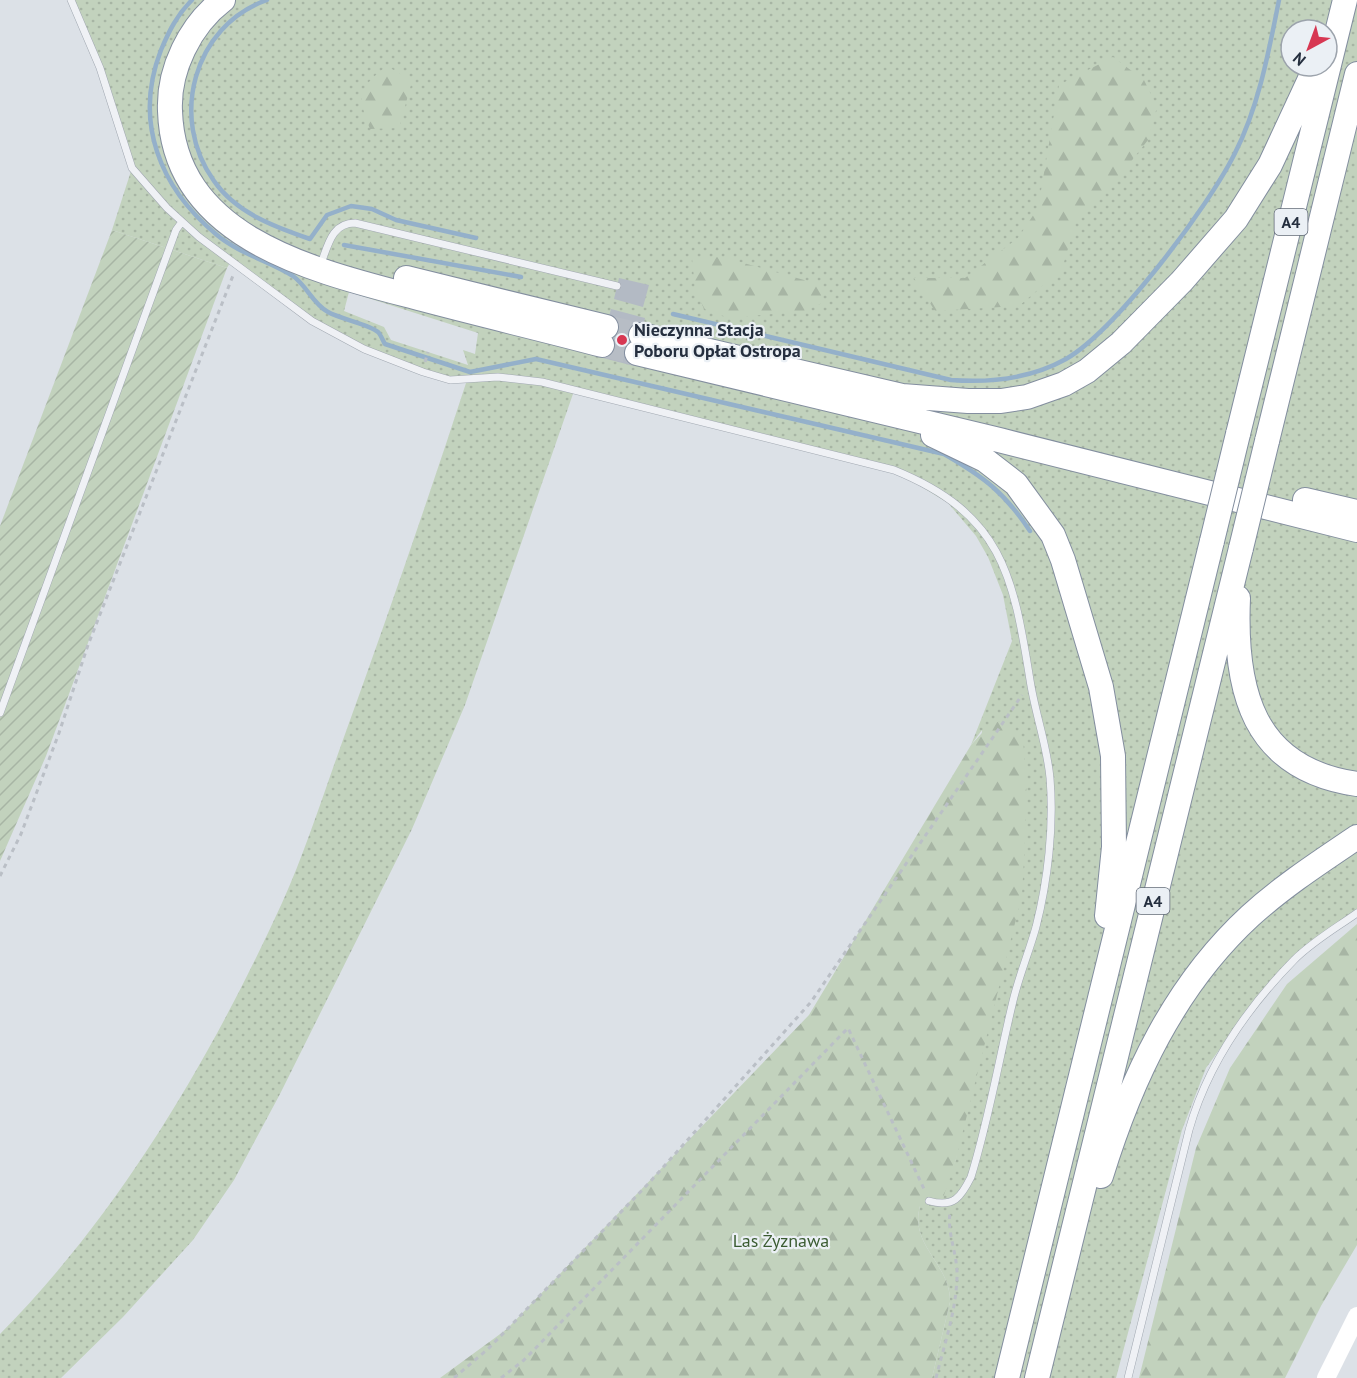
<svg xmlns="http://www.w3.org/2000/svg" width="1357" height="1378" viewBox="0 0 1357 1378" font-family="'PT Sans',sans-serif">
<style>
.grass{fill:url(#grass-dots);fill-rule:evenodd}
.forest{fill:url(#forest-firs)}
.garden{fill:url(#garden-furrows)}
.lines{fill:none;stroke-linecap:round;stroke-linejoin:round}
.stream{stroke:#94b0ca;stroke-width:4.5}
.building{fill:#b3bac4}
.motorway-tunnel{stroke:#b7bdc5;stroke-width:24;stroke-dasharray:24 12;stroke-linecap:butt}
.service-casing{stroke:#a1a8b1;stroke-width:8}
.motorway-casing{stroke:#838e9f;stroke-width:26}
.path{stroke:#babfc6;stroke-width:3;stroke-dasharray:4.5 4.5;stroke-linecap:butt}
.service{stroke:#eff1f5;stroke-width:7}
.secondary{stroke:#fff;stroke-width:18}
.motorway{stroke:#fff;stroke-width:24}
.motorway-bridge-casing{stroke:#838e9f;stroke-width:26;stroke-linecap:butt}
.motorway-bridge{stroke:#fff;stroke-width:24}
.poi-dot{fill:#d73752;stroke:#ebf0f5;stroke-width:2}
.labels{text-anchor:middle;stroke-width:4.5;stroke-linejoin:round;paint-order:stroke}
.shield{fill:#ebf0f5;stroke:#606976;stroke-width:1.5}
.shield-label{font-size:16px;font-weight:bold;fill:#252f3f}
.poi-label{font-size:18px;font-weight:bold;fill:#252f3f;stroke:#ebf0f5;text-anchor:start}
.park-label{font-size:18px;fill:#3a5b31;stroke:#ebf0f5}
</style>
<defs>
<pattern id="grass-dots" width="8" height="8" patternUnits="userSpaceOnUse" patternTransform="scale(1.5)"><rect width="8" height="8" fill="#c2d2bd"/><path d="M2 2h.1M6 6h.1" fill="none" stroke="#a7b5a4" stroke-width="1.8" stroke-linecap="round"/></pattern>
<pattern id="forest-firs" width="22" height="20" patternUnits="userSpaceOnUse" patternTransform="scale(1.5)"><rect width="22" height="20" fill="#c2d2bd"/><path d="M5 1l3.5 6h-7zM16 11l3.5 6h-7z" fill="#a7b5a4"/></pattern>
<pattern id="garden-furrows" width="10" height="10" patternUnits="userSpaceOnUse" patternTransform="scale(1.5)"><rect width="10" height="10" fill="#c2d2bd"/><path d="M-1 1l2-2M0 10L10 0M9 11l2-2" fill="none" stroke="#a7b5a4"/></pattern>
</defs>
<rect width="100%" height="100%" fill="#dce1e7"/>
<!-- grass -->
<path class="grass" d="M71 0H1357V913L1302 953 1249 1009 1206 1068 1182 1130 1116 1378H932L950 1302C951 1264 909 1246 920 1206L940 1198 956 1159 982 730 971 745 1012 641 1003 595 988 557 976 536 948 503 894 470 574 391 465 705 412 829 280 1094 234 1180 193 1240 123 1317 61 1378H0V1334C120 1213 211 1058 282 903 306 850 324 792 344 737 387 618 428 500 467 380H450L364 349 312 321 231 261 227 268 112 230 132 168 108 91ZM1291 30H1327V66H1291ZM349 292 478 333 475 354 463 350 468 365 391 340 384 327 344 311Z"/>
<!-- forest -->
<path class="forest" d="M1113 57 1144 80 1157 107 1148 140 1120 175 1077 218 1062 269 1019 306 935 311 914 278H965L1018 238 1038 208 1059 85Z
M387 66 412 81 399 128 370 129C357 96 358 88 387 66Z
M722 257 822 285V303L804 311 729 318 704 309 695 288 692 258Z
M1003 721 1023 738 1027 800 1022 895 956 1159 943 1198 930 1206H920C909 1246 951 1264 950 1302L932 1378H440L507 1329 809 1015 971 745 991 723Z
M1357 924V1245L1321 1306 1285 1378H1139L1196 1148 1230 1068 1287 984Z"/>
<!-- garden -->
<path class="garden" d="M112 230 227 268 46 756 0 861V526Z"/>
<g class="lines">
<!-- stream -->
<path class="stream" d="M192 0C177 15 169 31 161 50 133 122 160 188 217 235 240 254 269 261 293 276 307 286 313 304 328 312 340 319 369 324 378 332 381 335 383 341 385 344L470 372 536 359 944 454C984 477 1004 492 1030 531
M267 0C193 26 169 119 214 181 236 213 275 227 310 239L327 215 351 206 372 209 396 220 476 238
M344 245 521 277
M673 314 951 380C991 383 1030 379 1066 359 1116 330 1209 206 1235 153 1259 106 1269 50 1279 0"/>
</g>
<!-- building -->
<path class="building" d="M619 278 649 285 643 307 614 299Z
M611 309 645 318 634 366 599 357Z"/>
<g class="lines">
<!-- motorway-tunnel -->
<path class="motorway-tunnel" d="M606 327 641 335
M602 345 637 353"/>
<!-- service casing -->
<g class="service-casing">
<path id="service" d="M71 0 100 68 132 168 167 208 199 237 312 321 364 349 423 372 450 380 498 377 542 382 894 470C1002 514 1013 574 1030 680 1035 713 1047 745 1050 778 1054 826 1048 880 1036 927 1029 952 1019 976 1013 1001 999 1059 989 1119 971 1177 961 1197 954 1208 929 1201
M323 258C329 241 334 223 355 223L617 286
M0 713 176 230 181 223
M1128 1378 1189 1130C1207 1066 1247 1008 1294 960 1313 941 1336 928 1357 913"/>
</g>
<!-- motorway casing -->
<g class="motorway-casing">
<path id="motorway" d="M223 0C190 25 168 70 170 111 174 241 320 272 422 299 482 315 542 329 602 345
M406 278 606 327
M641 335 902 396 968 401H1001L1027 397 1064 384 1087 371 1121 343 1182 281 1236 219 1270 165 1316 66
M637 353 999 440 1357 530
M1238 434 1345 0
M933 435 985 460 1016 484 1053 535 1063 560 1101 687 1113 756 1114 847 1107 916
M1267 441 1357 74
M1305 500 1357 512
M1238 598C1234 690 1252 769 1357 784
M1101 1176C1131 1079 1174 986 1250 916 1283 886 1320 862 1357 837
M1007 1378 1212 541
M1037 1378 1241 548"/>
</g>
<!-- path -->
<path class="path" d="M425 362 428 352
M0 876 21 834 59 733 88 645 234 273
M454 1378 489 1348 649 1183 811 1002 1022 695
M501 1378 524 1360 848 1028 925 1191
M936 1378C944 1345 956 1312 957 1277 958 1255 947 1235 950 1212"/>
<!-- service -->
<use href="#service" class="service"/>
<!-- secondary -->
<path class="secondary" d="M1326 1378 1357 1316"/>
<!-- motorway -->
<use href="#motorway" class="motorway"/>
<!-- motorway-bridge casing -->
<g class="motorway-bridge-casing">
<path id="motorway-bridge" d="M1212 541 1238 434
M1241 548 1267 441"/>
</g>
<!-- motorway-bridge -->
<use href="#motorway-bridge" class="motorway-bridge"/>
</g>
<!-- markers -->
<circle class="poi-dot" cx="622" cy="340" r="6"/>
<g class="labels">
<!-- shield labels -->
<g class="shield">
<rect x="1274.5" y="209" width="33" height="26" rx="4.5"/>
<rect x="1136.5" y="888" width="33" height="26" rx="4.5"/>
</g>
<g class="shield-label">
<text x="1291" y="228">A4</text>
<text x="1153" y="907">A4</text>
</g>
<!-- poi labels -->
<g class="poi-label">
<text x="634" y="336">Nieczynna Stacja<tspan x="634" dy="21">Poboru Opłat Ostropa</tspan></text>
</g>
<!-- park labels -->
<g class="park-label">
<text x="781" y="1247">Las Żyznawa</text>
</g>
</g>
<!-- north arrow -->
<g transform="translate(1309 48) rotate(221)"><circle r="28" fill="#ebf0f5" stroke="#9ca3ac" stroke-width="1.5"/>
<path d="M0-4.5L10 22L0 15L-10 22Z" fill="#d73752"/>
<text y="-9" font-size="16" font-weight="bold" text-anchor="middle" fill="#252f3f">N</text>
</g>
</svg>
